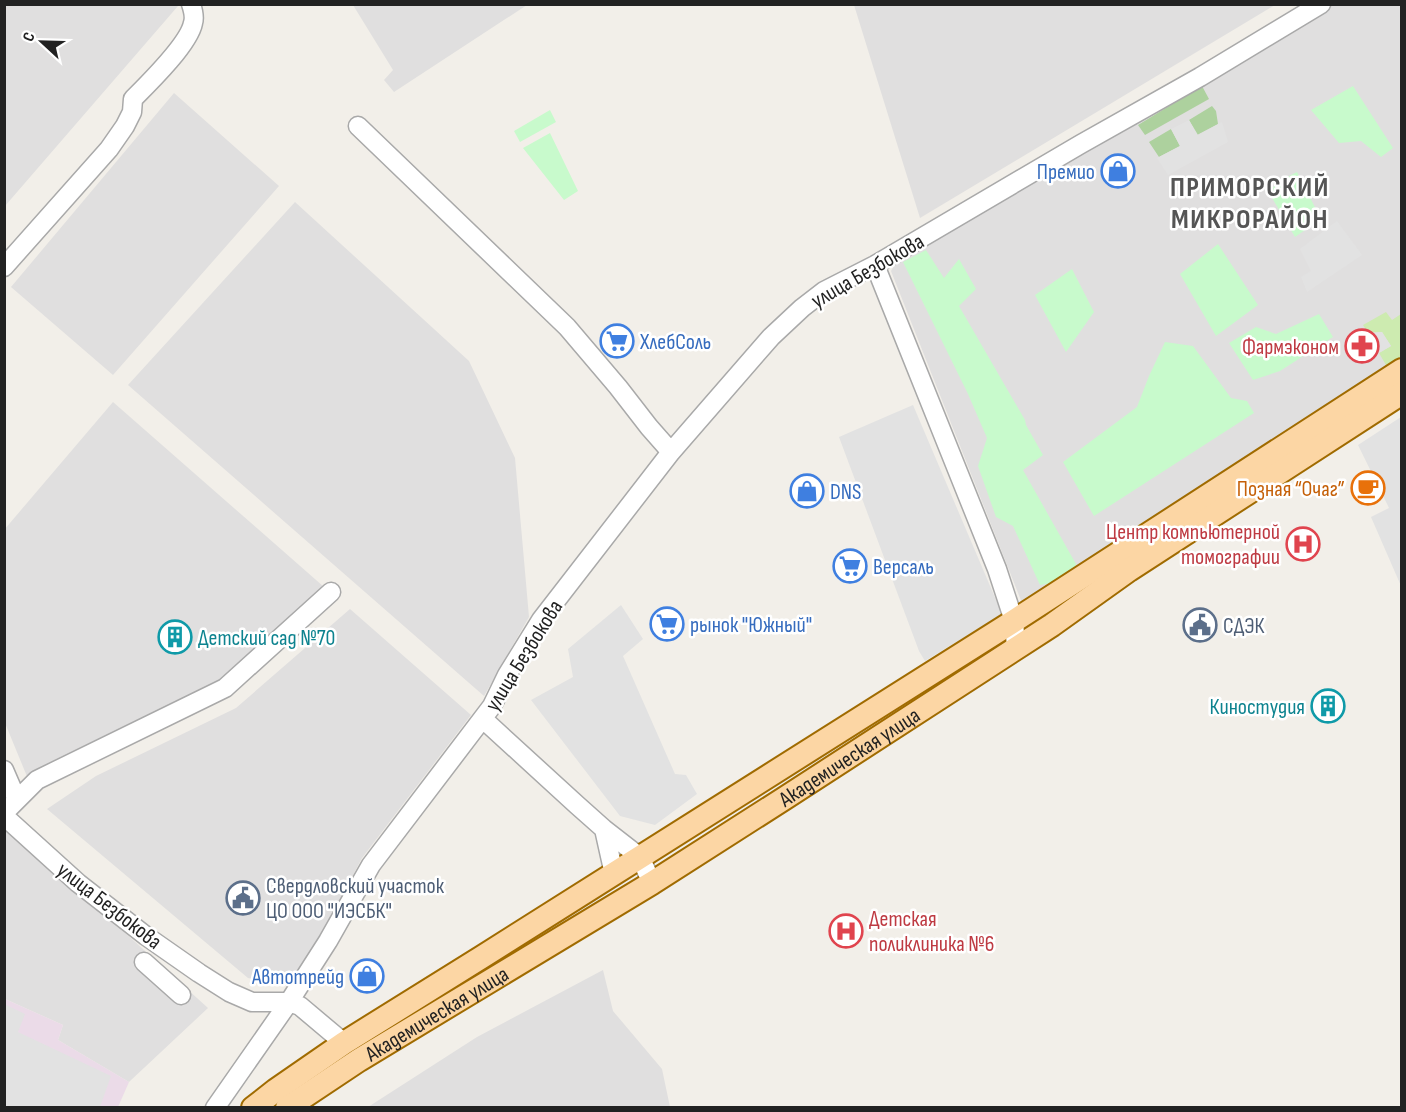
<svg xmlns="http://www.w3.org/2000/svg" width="1406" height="1112" viewBox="0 0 1406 1112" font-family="'Sofia Sans Condensed',sans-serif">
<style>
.residential{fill:#e0dfdf}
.industrial{fill:#ebdbe8}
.grass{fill:#cdebb0}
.forest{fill:#add19e}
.park{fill:#c8facc}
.parking{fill:#e2e2e2}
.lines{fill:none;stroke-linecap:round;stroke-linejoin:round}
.minor-casing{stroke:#a9a9a9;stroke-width:21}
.major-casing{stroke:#a06b00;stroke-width:26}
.minor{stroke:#fff;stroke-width:18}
.major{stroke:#fcd6a4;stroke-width:22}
.labels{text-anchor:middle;stroke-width:5;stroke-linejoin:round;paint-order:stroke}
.shop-label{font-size:22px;fill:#366cbe;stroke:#fff;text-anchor:start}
.street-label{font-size:22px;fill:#222;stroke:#fff}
.health-label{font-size:22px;fill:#be3a42;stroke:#fff;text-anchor:end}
.food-label{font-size:22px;fill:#c56008;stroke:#fff;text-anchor:end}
.service-label{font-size:22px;fill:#4e5e75;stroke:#fff;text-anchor:start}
.culture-label{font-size:22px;fill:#0d838f;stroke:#fff;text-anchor:start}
.district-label{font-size:28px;font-weight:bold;letter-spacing:1.5px;fill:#555;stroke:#fff}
</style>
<rect width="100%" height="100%" fill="#f2efe9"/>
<!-- residential -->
<path class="residential" d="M5 4H177L178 6 5 206Z
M353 5H527L394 92 384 80 393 70Z
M854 5V4L1275 5 920 218Z
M1315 5H1401V367L1024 608 891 271 898 259Z
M174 93 279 186 113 375 11 287Z
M295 202 469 361 515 458 529 617 484 696 128 385Z
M113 402 332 594 253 663 33 791 5 723 4 530Z
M350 609 471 715 362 858 294 987 248 978 47 809 96 776 236 708Z
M5 824 208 1008 129 1082 58 1040 63 1025 5 999Z
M603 970 613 1011 662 1069 670 1107H368L477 1037Z"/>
<!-- industrial -->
<path class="industrial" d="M5 999 63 1025 58 1040 129 1082 118 1107 5 1108Z"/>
<!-- grass -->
<path class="grass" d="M1386 312 1392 320 1401 314V365L1390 372 1379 353 1391 346 1382 332 1368 333 1363 325Z"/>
<!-- forest -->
<path class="forest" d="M1202 86 1209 99 1145 135 1138 125Z
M1212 106 1216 111 1218 124 1197 135 1189 120Z
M1171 129 1180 146 1159 157 1149 142Z"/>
<!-- park -->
<path class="park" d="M1353 86 1393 148 1381 157 1361 141 1339 143 1311 110Z
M550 110 556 122 520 142 514 131Z
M550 133 578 191 564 200 523 148Z
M1297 172 1321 219 1295 237 1268 191 1285 178Z
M1218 244 1258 305 1216 336 1180 274Z
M926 250 944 278 959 259 976 289 959 306 1025 420 1026 425 1043 455 1023 470 1076 564 1069 580 1040 585 1013 526 996 517 978 466 987 438 968 394 903 262Z
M1072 269 1094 312 1066 352 1035 295Z
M1319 314 1333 337 1280 371 1253 380 1229 343 1256 327 1276 334Z
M1165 342 1193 346 1231 398 1247 401 1254 413 1094 516 1063 462 1137 407 1149 376Z"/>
<!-- parking -->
<path class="parking" d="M1189 120 1198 135 1222 122 1228 142 1168 175 1157 158 1180 146 1171 129Z
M1337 221 1362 255 1307 292 1301 277 1311 271 1300 249Z
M1382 332 1391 346 1379 353 1368 333Z
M913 405 1002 614 925 661 919 651 839 437Z
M1401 417V586L1371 517 1389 508 1358 445Z
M621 605 643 639 623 656 675 774 686 775 697 794 655 825 620 816 531 700 573 677 568 649Z
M4 1004 25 1014 18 1032 111 1076 100 1107H5Z"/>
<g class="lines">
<!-- minor casing -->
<g class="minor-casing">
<path id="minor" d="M358 126 567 327 618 387 649 427 671 452
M875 265 997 569 1014 621 1016 648
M4 267 109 149 125 126 132 112 133 99C149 83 189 44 193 23 195 17 193 10 191 4
M483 719 577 805 604 829 640 857 652 883
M4 770 17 800
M4 813 37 780 225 688 331 592
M4 816 78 883 146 936 199 973 229 992 252 1002H289L300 1006 344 1043
M604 829 614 874
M144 962 181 995
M215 1108 289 1002 328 941 371 865 492 706 507 675 541 620 671 452 771 337 802 308 824 291 875 265 1081 144 1200 77 1321 4"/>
</g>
<!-- major casing -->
<g class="major-casing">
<g id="major">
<path d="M253 1108 276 1090 344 1043 482 957 1014 621 1402 370"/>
<path id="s1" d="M287 1108 359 1060 652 883 785 798 1052 625 1129 570 1402 393"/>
</g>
</g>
<!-- minor -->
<use href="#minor" class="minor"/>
<!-- major -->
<use href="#major" class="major"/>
</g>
<!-- icons -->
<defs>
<g id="shop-ring" transform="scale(1.725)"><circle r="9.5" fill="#fff" stroke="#3f7fe0" stroke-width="1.5"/><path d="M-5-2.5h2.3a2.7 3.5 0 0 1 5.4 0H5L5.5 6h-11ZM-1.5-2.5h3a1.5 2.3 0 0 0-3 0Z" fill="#3f7fe0"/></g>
<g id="supermarket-ring" transform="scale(1.725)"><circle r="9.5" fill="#fff" stroke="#3f7fe0" stroke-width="1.5"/><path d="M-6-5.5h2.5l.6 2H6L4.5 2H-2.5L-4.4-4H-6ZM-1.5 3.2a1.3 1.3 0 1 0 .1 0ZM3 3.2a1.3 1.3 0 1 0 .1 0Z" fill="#3f7fe0"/></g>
<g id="pharmacy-ring" transform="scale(1.725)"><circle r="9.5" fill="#fff" stroke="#e0444e" stroke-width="1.5"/><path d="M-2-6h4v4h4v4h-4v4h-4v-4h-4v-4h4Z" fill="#e0444e"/></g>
<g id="cafe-ring" transform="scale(1.725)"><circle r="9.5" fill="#fff" stroke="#e8710a" stroke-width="1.5"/><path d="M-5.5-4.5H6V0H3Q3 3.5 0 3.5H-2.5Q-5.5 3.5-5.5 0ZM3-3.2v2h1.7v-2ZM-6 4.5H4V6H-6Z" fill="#e8710a"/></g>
<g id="hospital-ring" transform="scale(1.725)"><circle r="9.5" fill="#fff" stroke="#e0444e" stroke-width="1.5"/><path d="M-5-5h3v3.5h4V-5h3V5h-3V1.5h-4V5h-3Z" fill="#e0444e"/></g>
<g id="civic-ring" transform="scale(1.725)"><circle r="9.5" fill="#fff" stroke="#5c6f8a" stroke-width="1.5"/><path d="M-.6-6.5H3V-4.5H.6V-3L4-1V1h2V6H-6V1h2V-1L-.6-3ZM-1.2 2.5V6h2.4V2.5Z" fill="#5c6f8a"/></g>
<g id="building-ring" transform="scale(1.725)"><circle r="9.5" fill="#fff" stroke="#0f9aa8" stroke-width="1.5"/><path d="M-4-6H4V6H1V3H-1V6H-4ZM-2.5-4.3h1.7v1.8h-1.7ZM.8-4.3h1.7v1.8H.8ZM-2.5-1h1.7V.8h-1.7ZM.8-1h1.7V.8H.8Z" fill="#0f9aa8"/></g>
</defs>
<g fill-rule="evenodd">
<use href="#shop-ring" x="1118" y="171"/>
<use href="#supermarket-ring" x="617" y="341"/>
<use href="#pharmacy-ring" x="1362" y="346"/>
<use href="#cafe-ring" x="1368" y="488"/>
<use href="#shop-ring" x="807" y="491"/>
<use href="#hospital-ring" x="1303" y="544"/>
<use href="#supermarket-ring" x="850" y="566"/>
<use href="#supermarket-ring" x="667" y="624"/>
<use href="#civic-ring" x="1200" y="625"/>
<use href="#building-ring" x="175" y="637"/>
<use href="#building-ring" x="1328" y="706"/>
<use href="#civic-ring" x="243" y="898"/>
<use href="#hospital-ring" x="846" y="931"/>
<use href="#shop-ring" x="367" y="976"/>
</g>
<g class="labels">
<!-- shop labels -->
<g class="shop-label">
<text x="1095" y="179" text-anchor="end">Премио</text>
<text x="640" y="349">ХлебСоль</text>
<text x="830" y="499">DNS</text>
<text x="873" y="574">Версаль</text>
<text x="690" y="632">рынок "Южный"</text>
<text x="344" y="984" text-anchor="end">Автотрейд</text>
</g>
<!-- street labels -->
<g class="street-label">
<text transform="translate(867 270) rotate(-30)" y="8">улица Безбокова</text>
<text transform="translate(523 655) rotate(-58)" y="8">улица Безбокова</text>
<text dy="8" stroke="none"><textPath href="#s1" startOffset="663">Академическая улица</textPath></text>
<text transform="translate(110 905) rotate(38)" y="8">улица Безбокова</text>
<text dy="8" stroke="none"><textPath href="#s1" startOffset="177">Академическая улица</textPath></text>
</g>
<!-- health labels -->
<g class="health-label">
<text x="1339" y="354">Фармэконом</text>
<text x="1280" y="539">Центр компьютерной<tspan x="1280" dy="25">томографии</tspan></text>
<text x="869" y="926" text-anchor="start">Детская<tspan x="869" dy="25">поликлиника №6</tspan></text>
</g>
<!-- food labels -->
<g class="food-label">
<text x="1345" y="496">Позная “Очаг”</text>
</g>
<!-- service labels -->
<g class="service-label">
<text x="1223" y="633">СДЭК</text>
<text x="266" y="893">Свердловский участок<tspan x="266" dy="25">ЦО ООО "ИЭСБК"</tspan></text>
</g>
<!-- culture labels -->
<g class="culture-label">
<text x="198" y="645">Детский сад №70</text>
<text x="1305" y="714" text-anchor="end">Киностудия</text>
</g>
<!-- district labels -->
<g class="district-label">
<text x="1250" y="196">ПРИМОРСКИЙ<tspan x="1250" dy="32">МИКРОРАЙОН</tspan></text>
</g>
</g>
<!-- border -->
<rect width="1406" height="1112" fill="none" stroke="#222222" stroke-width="12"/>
<!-- north arrow -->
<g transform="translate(42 42) rotate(292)" stroke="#ffffff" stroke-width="4.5" paint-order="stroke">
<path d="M0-4.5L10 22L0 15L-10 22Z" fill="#222222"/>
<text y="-9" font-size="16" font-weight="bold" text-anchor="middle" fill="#222222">С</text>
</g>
</svg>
